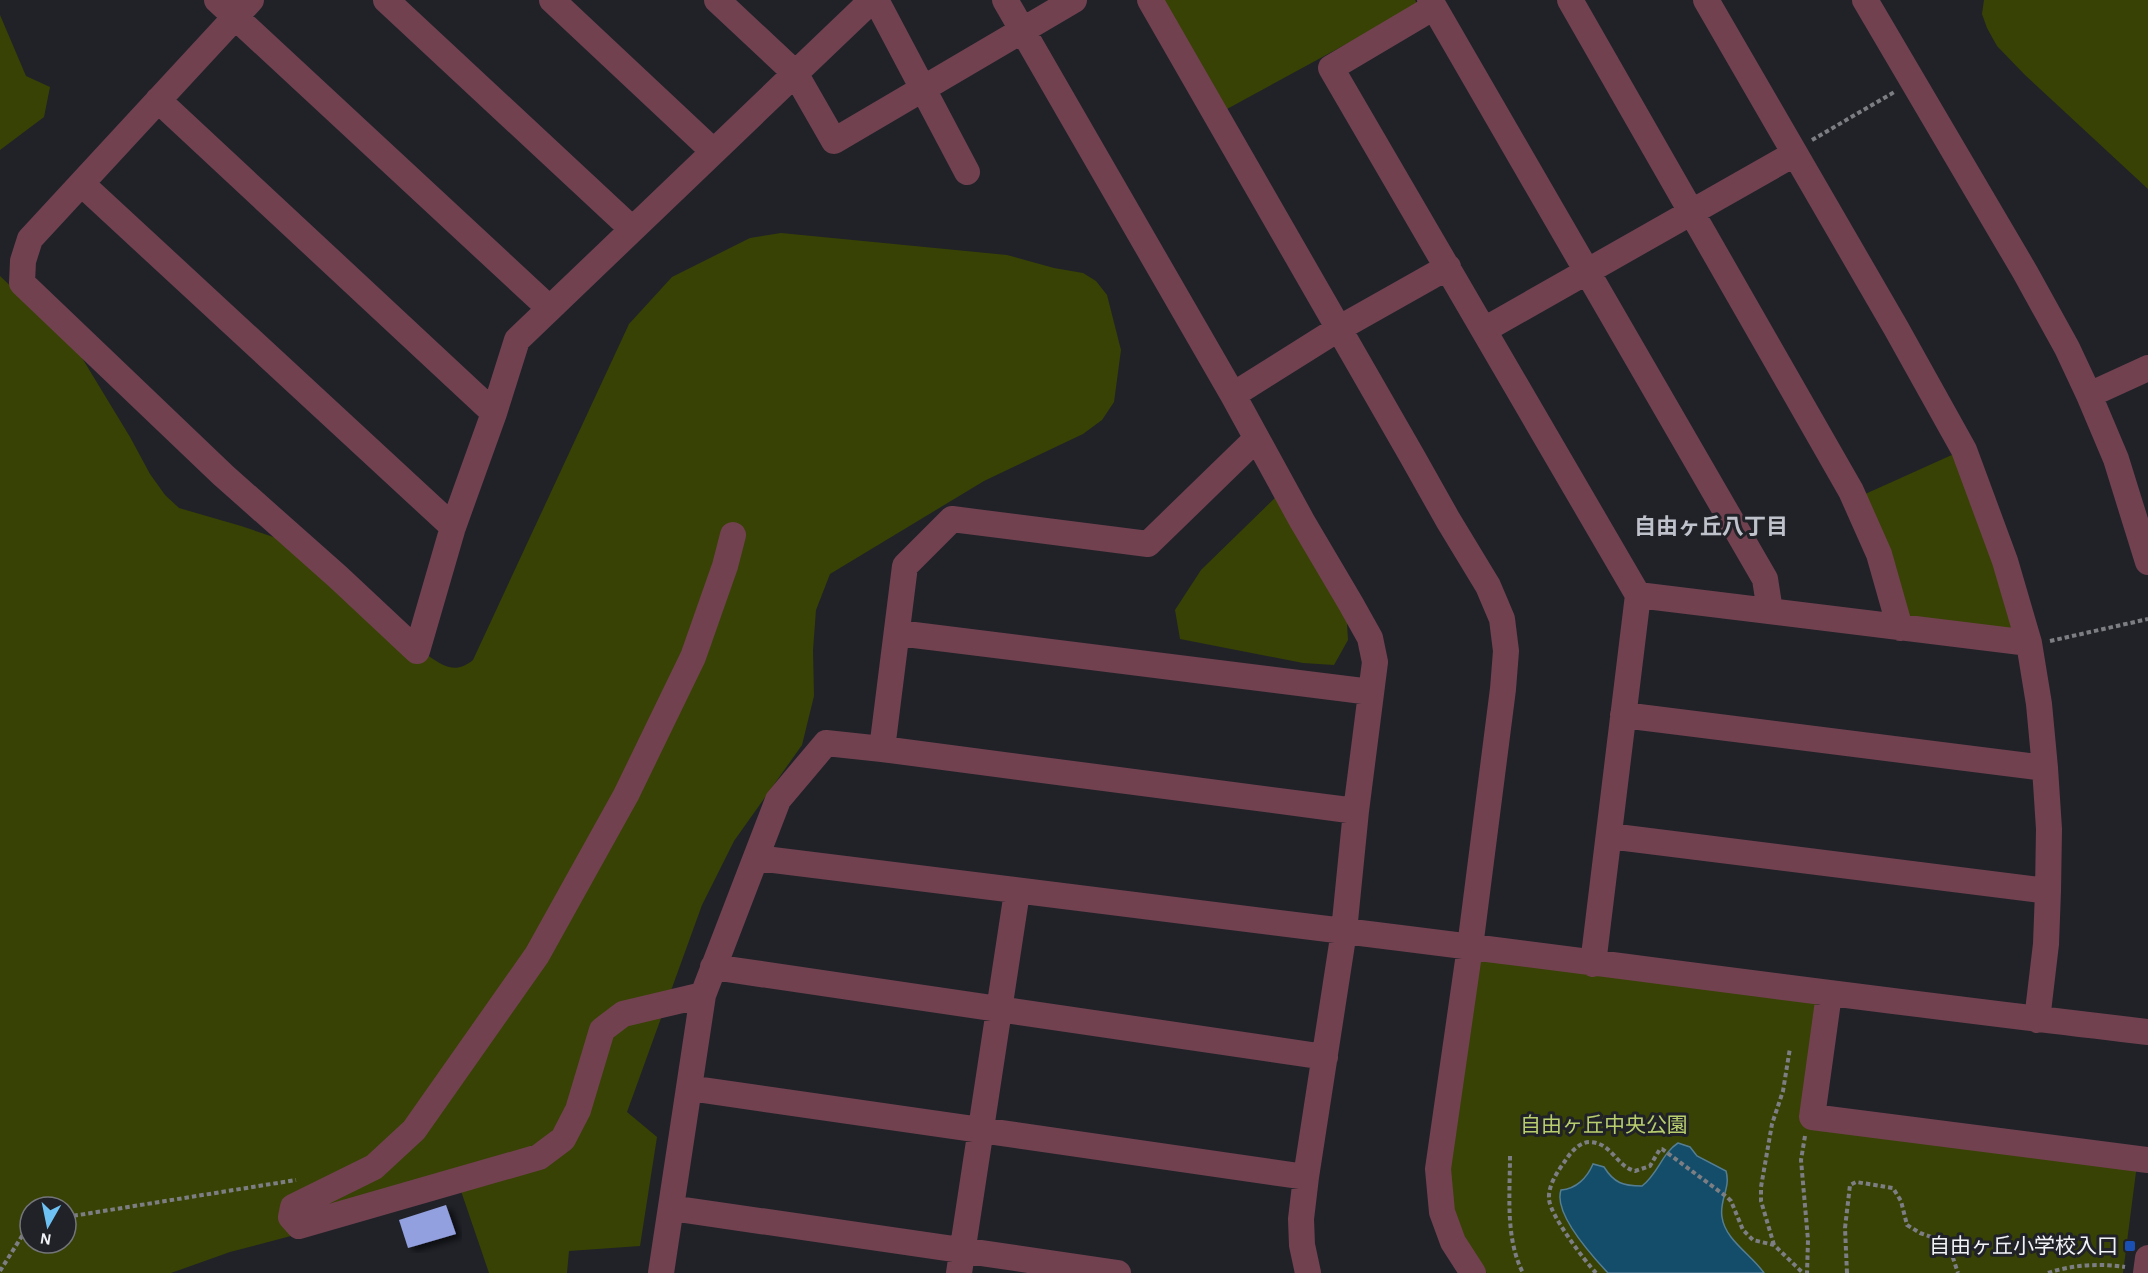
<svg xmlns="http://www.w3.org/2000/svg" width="2148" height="1273" viewBox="0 0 2148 1273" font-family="'Alegreya Sans','Noto Sans JP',sans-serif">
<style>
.green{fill:#384204;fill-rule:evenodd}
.water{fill:#134d6a;stroke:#557e94;stroke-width:1.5}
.building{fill:#93a0e0;filter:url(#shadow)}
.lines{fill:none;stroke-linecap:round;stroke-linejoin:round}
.path{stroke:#7c7e83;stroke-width:4;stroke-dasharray:4.5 3;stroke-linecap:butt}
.minor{stroke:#714150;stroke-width:26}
.transit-dot{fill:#1a4fb4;stroke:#202228;stroke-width:2}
.labels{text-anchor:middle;stroke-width:6;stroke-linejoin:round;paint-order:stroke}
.park-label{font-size:21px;fill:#b8cd6d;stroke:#202228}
.poi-label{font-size:21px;fill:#f0f2f6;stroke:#202228;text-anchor:end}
.neighbourhood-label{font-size:22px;font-weight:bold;fill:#c0c2cb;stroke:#202228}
</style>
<defs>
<filter id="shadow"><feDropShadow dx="6" dy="4" stdDeviation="3" flood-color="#0009"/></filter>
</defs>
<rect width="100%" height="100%" fill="#202228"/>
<!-- green -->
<path class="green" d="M1162 0H1415L1418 5 1227 109Z
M1984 0H2148V189L2025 75 1997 46 1987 28 1982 14Z
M0 15 26 76 50 87 44 117 0 150Z
M781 233 1007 255 1054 268 1083 273 1096 281 1107 295 1121 350 1114 402 1102 420 1083 434 984 481 830 574 816 610 813 650 814 696 802 745 734 841 702 905 627 1112 657 1137 640 1246 569 1251 567 1273H489L461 1191 230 1252 171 1273H0V276L76 348 130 437 150 474 165 495 179 508 241 526 312 550 430 657C446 668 457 673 473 660L629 324 672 277 750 238ZM30 1207H66V1243H30Z
M1954 454 1974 498 2013 633 1911 620 1906 614 1863 495Z
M1279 494 1346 607 1348 640 1334 665 1303 663 1180 639 1175 610 1201 570Z
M1477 959 1817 1003 1802 1120 2137 1164 2123 1273H1487L1473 1262 1447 1194Z"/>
<!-- water -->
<path class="water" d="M1678 1143 1690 1147 1697 1156 1726 1171C1731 1188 1719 1200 1722 1217 1725 1240 1752 1255 1764 1273H1608C1593 1257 1553 1213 1561 1190 1576 1189 1587 1178 1593 1164L1604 1167C1614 1183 1623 1186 1642 1186 1658 1174 1662 1153 1678 1143Z"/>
<!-- building -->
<path class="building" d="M446 1205 456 1234 408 1248 399 1220Z"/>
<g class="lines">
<!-- path -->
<path class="path" d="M1812 140 1896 91
M2050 641 2148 619
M1805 1136 1801 1160 1808 1240 1807 1273
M1510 1156C1510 1194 1505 1238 1523 1273
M66 1217 296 1180
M1774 1245 1761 1201V1187L1772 1124 1783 1091 1790 1048
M0 1271 22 1236 30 1232
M1596 1273C1584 1260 1550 1215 1549 1199 1548 1185 1558 1171 1565 1161 1571 1152 1579 1142 1590 1142 1612 1143 1616 1166 1635 1171L1650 1166 1660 1149H1662L1727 1197 1731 1201 1743 1230 1753 1240 1774 1245 1803 1273
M1847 1273 1845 1228 1850 1185 1856 1182 1893 1188 1901 1201 1907 1225 1920 1233 1948 1243 1958 1273
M2048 1273C2071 1265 2100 1263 2125 1267"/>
<!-- minor -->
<path class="minor" d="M217 0 549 308
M251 0 30 239 23 261 22 283 223 475 338 577 417 651 453 527 494 413 517 340 872 0
M386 0 632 229
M552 0 713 151
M717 0 795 73 834 141 1074 0
M876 0 967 172
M1005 0 1233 395 1302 521 1351 604 1370 638 1375 662 1356 811 1344 931 1306 1177 1301 1219 1302 1245 1308 1273
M1150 0 1412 456 1448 520 1488 586 1502 619 1506 651 1503 689 1470 947 1438 1169 1442 1212 1453 1242 1473 1273
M1430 0 1765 579 1770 611
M1570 0 1851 491 1879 554 1900 628
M1706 0 1896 328 1964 450 2005 561 2029 643 2039 704 2045 768 2049 829 2048 891 2046 944 2037 1020
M1865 0 2025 272 2067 348 2089 395 2116 459 2148 562
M1434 7 1331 68 1638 595 1593 964
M158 100 494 413
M82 184 453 527
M1484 330 1794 154
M1233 395 1338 329 1448 267
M2089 395 2148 368
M1638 595 2029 643
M898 633 1371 692
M1623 715 2045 768
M882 749 1356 811
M1609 836 2048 891
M757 858C953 884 1149 907 1344 931 1612 964 1880 1001 2148 1032
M713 967 1325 1057
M1829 994 1812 1117 2148 1160
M703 995 623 1014 602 1030 578 1110 563 1139 539 1157 299 1226 291 1217 293 1207 374 1167 414 1130 537 955 626 795 693 657 725 566 733 535
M689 1088 1306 1177
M671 1208 1118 1273
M661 1273 703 995 778 800 826 743 882 749 905 566 952 519 1148 544 1256 439
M959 1273 1017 892
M2146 1273 2148 1258"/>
</g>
<!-- markers -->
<rect class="transit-dot" x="2124" y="1240" width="12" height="12" rx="3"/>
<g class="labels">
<!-- park labels -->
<g class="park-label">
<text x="1604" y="1132">自由ヶ丘中央公園</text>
</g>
<!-- poi labels -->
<g class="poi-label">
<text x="2118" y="1253">自由ヶ丘小学校入口</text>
</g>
<!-- neighbourhood labels -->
<g class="neighbourhood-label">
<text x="1711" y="534">自由ヶ丘八丁目</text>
</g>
</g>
<!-- north arrow -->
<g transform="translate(48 1225) rotate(189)"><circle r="28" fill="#202228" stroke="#73757a" stroke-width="1.5"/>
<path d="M0-4.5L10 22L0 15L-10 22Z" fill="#6dc2f3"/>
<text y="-9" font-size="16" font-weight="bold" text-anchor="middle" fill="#f0f2f6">N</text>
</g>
</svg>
